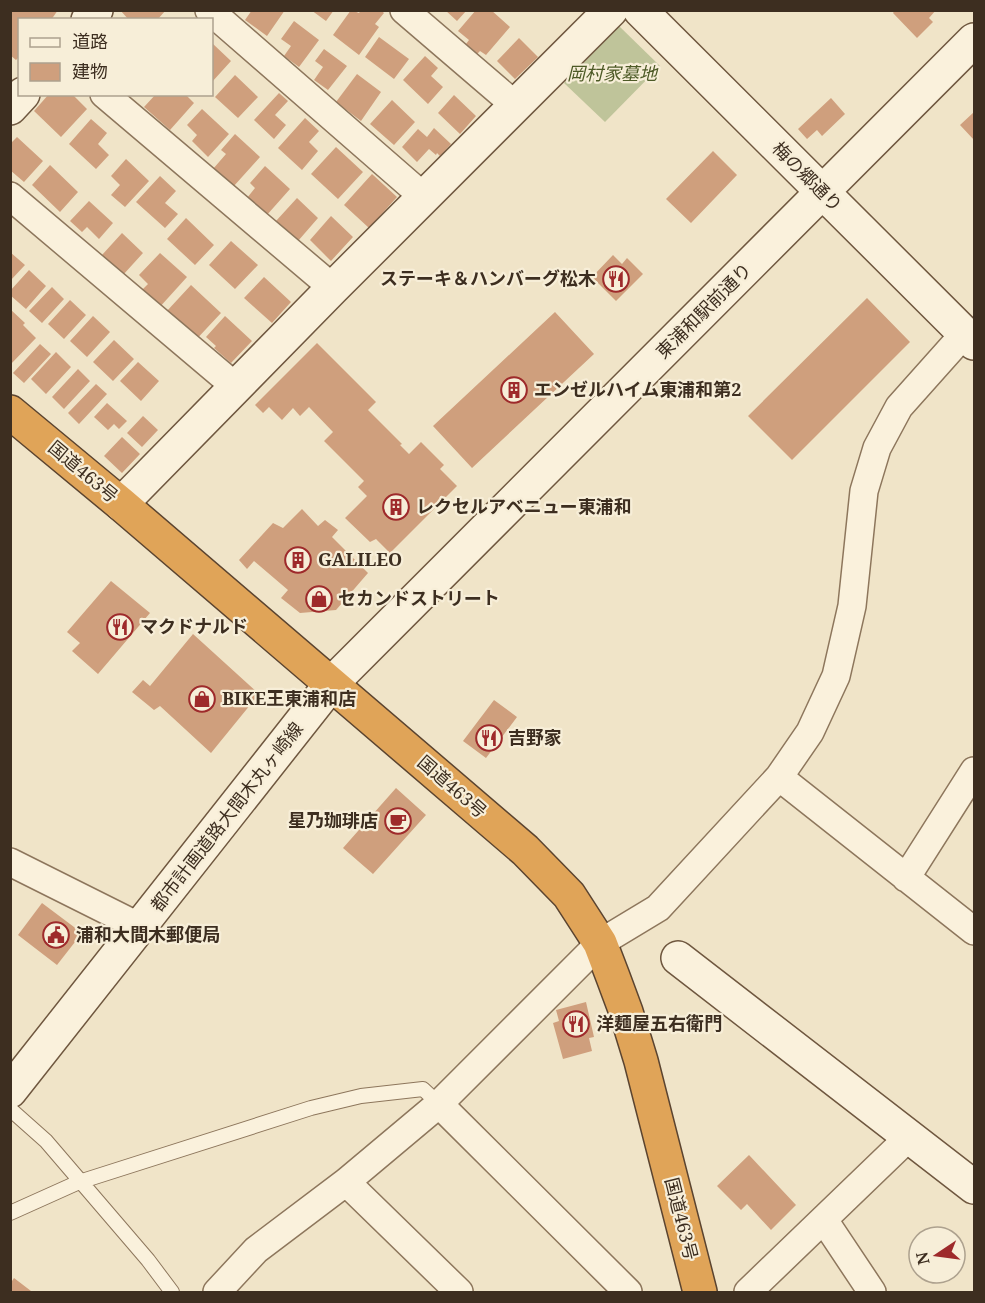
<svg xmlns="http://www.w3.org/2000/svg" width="985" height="1303" viewBox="0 0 985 1303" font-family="'Noto Serif','Noto Sans JP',serif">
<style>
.cemetery{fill:#bfc49a}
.building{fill:#cf9f7d}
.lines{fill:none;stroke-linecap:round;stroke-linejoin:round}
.lane-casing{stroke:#8d765c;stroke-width:16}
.street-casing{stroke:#8d765c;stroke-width:30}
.secondary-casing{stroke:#6f573f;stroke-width:36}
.highway-casing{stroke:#5b4430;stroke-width:36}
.lane{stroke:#faf1dc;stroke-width:14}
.street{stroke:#faf1dc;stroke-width:27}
.secondary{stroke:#faf1dc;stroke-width:33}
.highway{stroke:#e0a458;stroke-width:33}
.labels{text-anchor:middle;stroke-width:4.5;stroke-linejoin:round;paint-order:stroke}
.park-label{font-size:18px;font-style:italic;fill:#4d5a26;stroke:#f7eed8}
.street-label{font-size:18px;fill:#3d2e20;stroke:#f7eed8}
.poi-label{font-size:18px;font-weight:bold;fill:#3d2e20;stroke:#f7eed8;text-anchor:start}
</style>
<rect width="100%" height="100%" fill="#f0e4c8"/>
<!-- cemetery -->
<path class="cemetery" d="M619 26 660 66 605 122 564 83Z"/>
<!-- building -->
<path class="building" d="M10 10H58L51 20H20V56L16 60 10 55Z
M120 10H166L157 20H129Z
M252 10H285L267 36 245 20Z
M311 10H334L326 21Z
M351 10 359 13 361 10H381L384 13 375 24 379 27 359 55 333 35Z
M445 10H467L457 21Z
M476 10H491L510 27 486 55 480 51 477 54 466 44 469 40 458 31Z
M895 10H936L929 18 933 22 917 38 893 13Z
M294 21 319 40 299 67 284 56 291 46 281 39Z
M379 37 409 59 394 79 365 57Z
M519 38 538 57 515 79 497 61Z
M212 43 231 61 212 82Z
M324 49 347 66 328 90 314 80 323 67 315 61Z
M425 56 438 68 431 76 443 87 428 104 403 80Z
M357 74 381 92 361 121 336 102Z
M235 75 258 97 238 118 215 97Z
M279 93 288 101 275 115 286 125 274 139 254 120Z
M49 94H72L87 109 61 137 34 111Z
M156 94H185L194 103 170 130 144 107Z
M454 95 476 116 460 134 438 113Z
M831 98 845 114 822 136 817 130 807 139 798 129Z
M392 100 415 122 394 145 370 124Z
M202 109 229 134 208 157 192 141 197 135 187 125Z
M974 112V140L960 125Z
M305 118 319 131 309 142 318 151 302 170 278 148Z
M91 119 107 133 98 144 109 155 96 169 69 144Z
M434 128 451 144 440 156 437 153 436 155 429 149 417 162 402 147 418 129 427 137Z
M235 134 260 157 233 187 213 169 226 154 221 150Z
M17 137 43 161 24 182 10 170V144Z
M336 147 363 172 338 199 311 174Z
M713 151 737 175 691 223 666 199Z
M126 159 149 181 125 207 111 195 120 185 111 176Z
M50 165 78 192 60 212 32 185Z
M265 166 290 189 266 216 247 198 255 188 250 183Z
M372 174 397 197 369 228 344 205Z
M160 176 176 191 165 203 178 214 165 228 136 202Z
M297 198 318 218 298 241 276 221Z
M89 201 113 223 99 239 87 227 82 232 70 221Z
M331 216 353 237 331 261 310 240Z
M186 218 214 245 195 265 167 239Z
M122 233 143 253 123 275 102 255Z
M231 241 258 265 235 289 209 265Z
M10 252 25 265 10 281Z
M160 253 187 277 158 309 140 292 148 284 139 275Z
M613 255 622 264 627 258 643 274 616 301 592 277Z
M29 270 46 286 26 309 10 295V291Z
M264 277 291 302 272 323 244 298Z
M191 285 221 313 192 344 166 312Z
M52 287 64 299 42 323 29 311Z
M867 298 910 342 792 460 748 416Z
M70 300 86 315 64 339 48 324Z
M10 309 25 323 23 325 36 338 10 365Z
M555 312 594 354 472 468 433 426Z
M93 316 110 332 87 357 70 341Z
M225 316 252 341 231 363 214 348 216 346 206 337Z
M114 340 134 359 113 381 93 362Z
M317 343 376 402 368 410 402 444 400 445 409 454 421 442 444 465 440 469 457 486 390 553 376 539 370 542 345 518 367 496 358 487 364 481 324 441 333 432 309 407 300 416 293 408 282 420 269 407 263 413 255 405Z
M40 344 51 354 24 383 13 373Z
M56 352 71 367 46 394 31 379Z
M138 362 159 381 141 401 120 381Z
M78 369 90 381 64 409 52 397Z
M96 384 107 394 79 424 68 413Z
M107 403 127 421 119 429 114 424 108 430 94 417Z
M143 416 158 430 142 447 127 433Z
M122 437 140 454 122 473 104 456Z
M302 509 318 526 325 520 338 530 332 537 368 573 336 610 300 613 281 598 288 590 254 561 247 569 239 560 273 523 283 528Z
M111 581 150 613 98 674 72 651 80 643 67 632Z
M193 634 259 694 211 753 160 706 154 710 132 692 143 680 150 686Z
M494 700 517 717 486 758 463 741Z
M396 788 426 815 373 874 343 848Z
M42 903 82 933 57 965 18 935Z
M586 1002 594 1037 589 1038 592 1051 563 1059 553 1023 559 1021 556 1010Z
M749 1155 796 1205 771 1230 747 1204 741 1210 717 1186Z
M14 1278 31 1291 30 1292H10V1284Z"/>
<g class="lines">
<!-- lane casing -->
<g class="lane-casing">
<path id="lane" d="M10 1109 46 1141 148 1260 172 1292
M10 1213 79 1182 311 1108 361 1096 423 1089 439 1104"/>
</g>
<!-- street casing -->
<g class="street-casing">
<path id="street" d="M209 10 425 198
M404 10 516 106
M104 94 333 288
M10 196 236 387
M779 777 974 931
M10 862 140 927
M906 878 974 771
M439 1104 628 1292
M346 1182 459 1292
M824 1220 872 1292
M217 1292 256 1250 346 1182 439 1104 600 943 658 908 779 777 810 732 836 676 852 606 864 491 877 448 899 407 965 333
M748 1292 909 1137"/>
</g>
<!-- secondary casing -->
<g class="secondary-casing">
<path id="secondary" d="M640 10 974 343
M88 20 96 10
M10 108 23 94
M121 504 333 288 611 10
M678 958 974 1187
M10 1091 332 683 974 40"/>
</g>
<!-- highway casing -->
<g class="highway-casing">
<path id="highway" d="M10 412 121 504 525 850 569 895 600 943 613 977 626 1012 641 1061 700 1292"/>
</g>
<!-- lane -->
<use href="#lane" class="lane"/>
<!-- street -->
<use href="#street" class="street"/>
<!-- secondary -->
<use href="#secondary" class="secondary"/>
<!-- highway -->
<use href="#highway" class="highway"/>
</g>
<!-- icons -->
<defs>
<g id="restaurant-ring" transform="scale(1.35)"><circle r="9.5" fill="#f7eed8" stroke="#9e2a2b" stroke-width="1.5"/><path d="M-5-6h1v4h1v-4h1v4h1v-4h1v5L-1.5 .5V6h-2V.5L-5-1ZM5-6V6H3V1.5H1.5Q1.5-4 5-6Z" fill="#9e2a2b"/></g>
<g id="building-ring" transform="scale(1.35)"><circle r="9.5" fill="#f7eed8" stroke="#9e2a2b" stroke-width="1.5"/><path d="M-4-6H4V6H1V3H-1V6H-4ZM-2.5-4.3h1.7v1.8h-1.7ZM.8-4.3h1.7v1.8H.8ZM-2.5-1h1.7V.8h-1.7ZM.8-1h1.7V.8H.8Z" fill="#9e2a2b"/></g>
<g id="shop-ring" transform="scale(1.35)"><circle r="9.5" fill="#f7eed8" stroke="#9e2a2b" stroke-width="1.5"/><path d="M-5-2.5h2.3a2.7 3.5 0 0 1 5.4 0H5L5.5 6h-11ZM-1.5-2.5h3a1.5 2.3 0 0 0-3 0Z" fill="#9e2a2b"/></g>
<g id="cafe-ring" transform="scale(1.35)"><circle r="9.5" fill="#f7eed8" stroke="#9e2a2b" stroke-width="1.5"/><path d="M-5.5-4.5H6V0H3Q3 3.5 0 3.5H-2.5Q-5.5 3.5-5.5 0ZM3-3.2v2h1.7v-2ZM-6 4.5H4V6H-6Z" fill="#9e2a2b"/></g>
<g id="civic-ring" transform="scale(1.35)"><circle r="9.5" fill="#f7eed8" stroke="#9e2a2b" stroke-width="1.5"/><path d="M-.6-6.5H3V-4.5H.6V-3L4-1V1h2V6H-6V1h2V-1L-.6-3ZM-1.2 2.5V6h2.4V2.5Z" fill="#9e2a2b"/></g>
</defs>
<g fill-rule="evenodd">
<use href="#restaurant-ring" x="616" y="279"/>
<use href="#building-ring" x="514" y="390"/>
<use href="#building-ring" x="396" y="507"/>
<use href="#building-ring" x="298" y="560"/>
<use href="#shop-ring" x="319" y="599"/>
<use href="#restaurant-ring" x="120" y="627"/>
<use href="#shop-ring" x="202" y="699"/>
<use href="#restaurant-ring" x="489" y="738"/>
<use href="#cafe-ring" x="398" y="821"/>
<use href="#civic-ring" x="56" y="935"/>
<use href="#restaurant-ring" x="576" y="1024"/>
</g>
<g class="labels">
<!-- park labels -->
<g class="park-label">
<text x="612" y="80">岡村家墓地</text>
</g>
<!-- street labels -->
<g class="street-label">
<text transform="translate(807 177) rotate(45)" y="6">梅の郷通り</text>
<text transform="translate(704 311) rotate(-45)" y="6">東浦和駅前通り</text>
<text transform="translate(83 472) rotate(40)" y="6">国道463号</text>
<text transform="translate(452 787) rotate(41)" y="6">国道463号</text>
<text transform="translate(227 817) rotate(-52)" y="6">都市計画道路大間木丸ヶ崎線</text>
<text transform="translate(681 1219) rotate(76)" y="6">国道463号</text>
</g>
<!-- poi labels -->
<g class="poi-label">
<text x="596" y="285" text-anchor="end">ステーキ＆ハンバーグ松木</text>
<text x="534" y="396">エンゼルハイム東浦和第2</text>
<text x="416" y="513">レクセルアベニュー東浦和</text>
<text x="318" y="566">GALILEO</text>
<text x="338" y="605">セカンドストリート</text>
<text x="140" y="633">マクドナルド</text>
<text x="222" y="705">BIKE王東浦和店</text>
<text x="508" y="744">吉野家</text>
<text x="378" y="827" text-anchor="end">星乃珈琲店</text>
<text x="76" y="941">浦和大間木郵便局</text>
<text x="596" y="1030">洋麺屋五右衛門</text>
</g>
</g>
<!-- border -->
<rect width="985" height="1303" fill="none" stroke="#3d2e20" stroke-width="24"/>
<!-- legend -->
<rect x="18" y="18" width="195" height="78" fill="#f7eed8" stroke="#ada18e" stroke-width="1.5"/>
<rect x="30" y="38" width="30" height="9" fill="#faf1dc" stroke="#ada18e" stroke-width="1.5"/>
<text x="72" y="48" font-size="18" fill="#3d2e20">道路</text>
<rect x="30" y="63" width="30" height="18" fill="#cf9f7d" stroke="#ada18e" stroke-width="1.5"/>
<text x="72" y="78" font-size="18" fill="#3d2e20">建物</text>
<!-- north arrow -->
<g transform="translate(937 1255) rotate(257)"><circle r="28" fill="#f7eed8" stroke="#ada18e" stroke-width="1.5"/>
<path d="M0-4.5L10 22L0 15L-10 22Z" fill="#9e2a2b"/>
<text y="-9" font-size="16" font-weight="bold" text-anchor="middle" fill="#3d2e20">N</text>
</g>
</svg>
